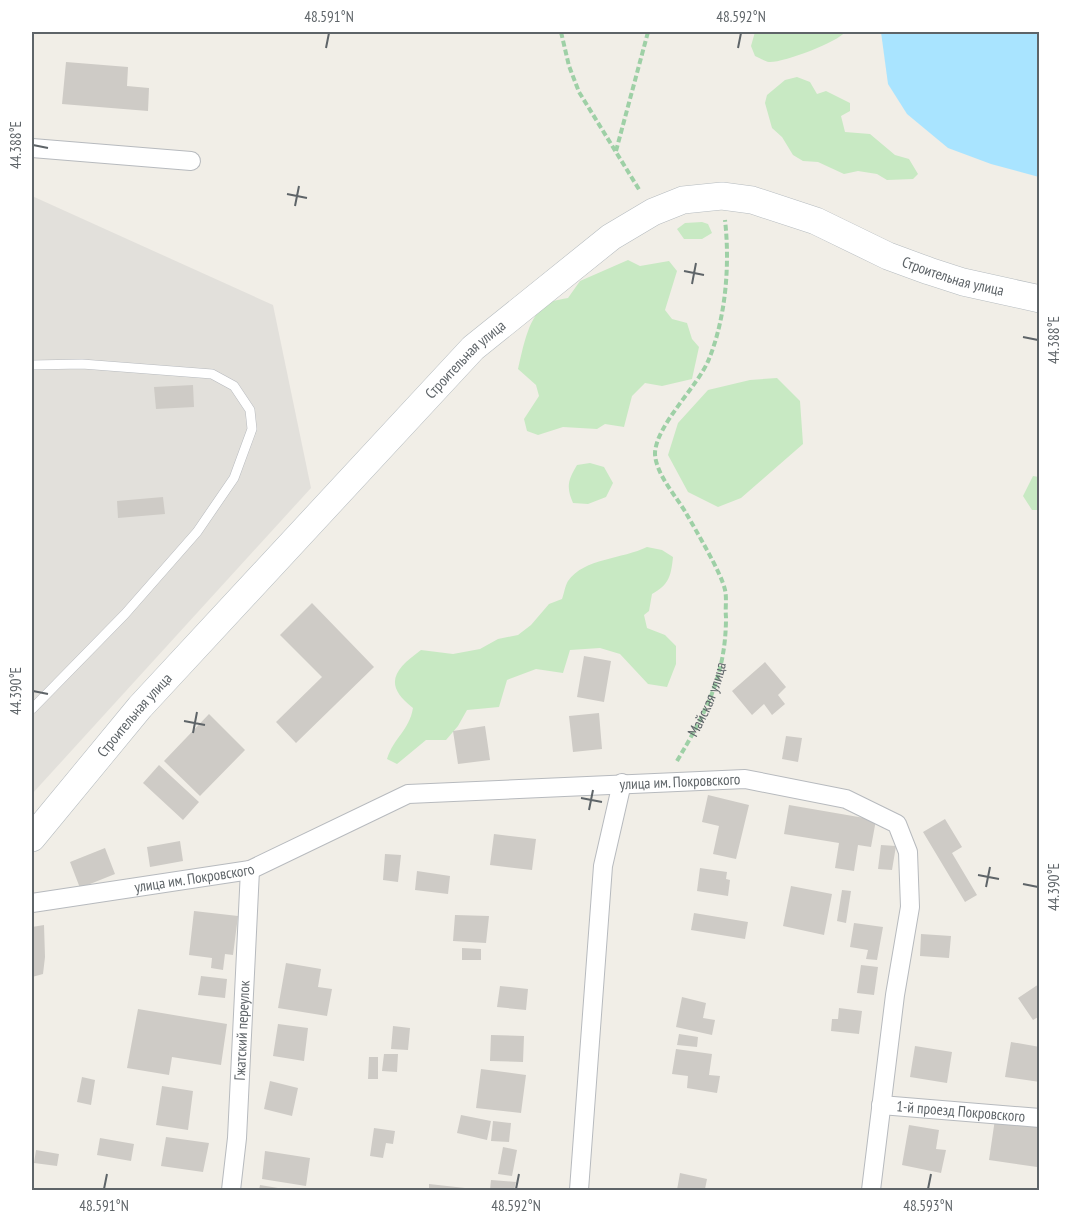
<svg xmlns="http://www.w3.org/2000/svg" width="1071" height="1222" viewBox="0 0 1071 1222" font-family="'PT Sans Narrow',sans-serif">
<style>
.industrial{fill:#e2e0db}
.green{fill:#c8e9c3}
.water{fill:#a9e4ff}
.building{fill:#cecbc6}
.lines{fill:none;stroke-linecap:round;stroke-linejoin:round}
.lane-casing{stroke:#b7babe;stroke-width:10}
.street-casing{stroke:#b7babe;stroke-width:20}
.secondary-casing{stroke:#b5bbbf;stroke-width:28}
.path{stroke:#9ed0a6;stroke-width:4;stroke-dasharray:6 3;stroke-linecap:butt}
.lane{stroke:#fff;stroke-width:9}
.street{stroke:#fff;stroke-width:18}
.secondary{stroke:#fff;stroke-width:27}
.ticks{fill:none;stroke:#5e6468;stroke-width:2}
.labels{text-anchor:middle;stroke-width:4.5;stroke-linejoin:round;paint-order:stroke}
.street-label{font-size:15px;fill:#5e6468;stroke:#fff}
.neatline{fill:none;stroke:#5e6468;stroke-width:2}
.ticks-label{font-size:15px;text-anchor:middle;fill:#5e6468}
</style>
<rect width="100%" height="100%" fill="#f1eee7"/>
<!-- industrial -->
<path class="industrial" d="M32 196 273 305 311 488 32 794Z"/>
<!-- green -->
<path class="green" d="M755 32H845C838 42 783 63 769 62 765 61 759 58 755 56L751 46Z
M797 77 810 82 817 94 826 91 850 103V111L841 116 845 132 870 134 895 155 909 159 918 174 913 179 887 180 877 174 858 171 844 174 818 162 803 161 793 155 782 137 772 128 765 103 767 95 785 80Z
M702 222 708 224 712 233 702 239H684L677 229 685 223Z
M628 260 640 266 669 261 677 271 665 310 672 319 687 323 692 339 699 347 692 379 662 386 645 383 632 396 624 427 605 424 597 429 563 427 538 435 527 431 524 419 539 396 536 385 518 369C523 349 528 313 550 302 555 300 563 299 568 298L580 281Z
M777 378 800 401 803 444 741 498 718 507 688 492 668 455 678 423 708 390 750 380Z
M590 463 604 467 613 483 606 497 588 504 573 503C566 487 568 480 577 465Z
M1033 476 1039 477V510H1032L1023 496Z
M647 547 662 550 673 557C671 576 669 585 652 594L649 611 644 615 647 628 665 635 676 646V664L667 687 648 684 620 654 600 648 570 650 563 673 536 669 507 680 499 707 467 710 458 726 446 740H426L397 764 387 759C394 737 409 731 413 708 382 684 395 669 421 650L453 654 480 649 498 639 518 635 531 625 549 604 562 599C564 594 565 586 568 581 584 558 623 559 647 547Z"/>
<!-- water -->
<path class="water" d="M881 32H1039V177L991 164 948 148 907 114 888 84Z"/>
<!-- building -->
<path class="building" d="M66 62 128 67 127 86 149 88 148 111 62 104Z
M193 385 194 407 156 409 154 387Z
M163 497 165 514 118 518 117 501Z
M312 603 374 667 296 743 276 722 322 677 280 635Z
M32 647H33L34 668H32Z
M584 656 611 661 604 702 577 697Z
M765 662 786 687 778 695 785 704 772 715 764 704 752 715 732 691Z
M599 713 602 749 573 752 569 716Z
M209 714 245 750 200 796 164 761Z
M485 726 490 760 458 764 453 731Z
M786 736 802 738 798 762 782 759Z
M159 765 199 802 183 820 143 783Z
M708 795 749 805 736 859 713 854 719 826 702 822Z
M789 805 876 820 871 847 858 845 854 871 835 868 839 843 784 834Z
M945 819 962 847 952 853 977 895 965 902 923 832Z
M494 834 536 839 532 870 490 865Z
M180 841 183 861 150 867 147 847Z
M881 845 896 846 892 870 878 869Z
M105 848 115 874 80 888 70 862Z
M385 854 401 855 398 882 383 880Z
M700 868 727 872 726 879 730 880 728 896 697 891Z
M417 871 450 876 448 894 415 890Z
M791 886 832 894 824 935 783 926Z
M842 890 851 891 846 923 837 921Z
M194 911 238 916 233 955 225 954 223 970 211 968 212 958 189 955Z
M694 913 748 922 745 939 691 930Z
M455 915 489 916 486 943 453 941Z
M854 923 883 927 877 960 866 959 868 950 850 947Z
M44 925 45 957 43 974 32 977V927Z
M921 934 951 936 949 958 920 956Z
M462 948 481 949V960H462Z
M286 963 321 969 318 987 332 989 327 1016 278 1008Z
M861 965 878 967 874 995 857 993Z
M201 976 227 979 225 998 198 995Z
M1039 984 1040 1016 1033 1020 1018 998Z
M500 986 528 989 526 1010 497 1007Z
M682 997 706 1003 703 1018 715 1020 712 1035 676 1027Z
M839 1008 862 1011 859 1034 831 1031 832 1019H838Z
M138 1009 227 1024 221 1065 172 1057 169 1075 127 1068Z
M278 1024 308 1028 304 1061 273 1056Z
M393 1026 410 1028 408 1050 391 1049Z
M679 1034 698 1037 697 1047 677 1045Z
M491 1035 524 1036 523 1062 490 1061Z
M1011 1042 1040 1047V1082L1005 1077Z
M915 1046 952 1052 947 1083 910 1077Z
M676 1049 712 1054 709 1075 720 1076 717 1093 687 1088 688 1076 672 1074Z
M384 1054H398L397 1072 382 1071Z
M369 1057H378V1079H368Z
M481 1069 526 1075 521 1113 476 1108Z
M82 1077 95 1080 91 1105 77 1102Z
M270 1081 298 1088 292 1116 264 1109Z
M162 1086 193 1091 188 1130 156 1125Z
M461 1115 491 1121 487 1140 457 1133Z
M995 1119 1040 1125 1037 1167 989 1160Z
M493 1121 511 1123 509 1142 491 1141Z
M909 1125 939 1130 936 1149 946 1150 941 1173 902 1165Z
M374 1128 395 1131 393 1144 386 1143 383 1158 370 1156Z
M166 1137 209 1143 203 1172 161 1166Z
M100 1138 134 1144 131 1161 97 1155Z
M503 1147 517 1150 512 1176 498 1174Z
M36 1150 59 1154 57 1166 34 1163Z
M265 1151 310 1158 306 1186 262 1179Z
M680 1173 707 1179 705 1189 710 1190H677Z
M491 1180 516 1182 514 1190H490Z
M429 1184 474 1189V1190H429Z
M260 1185 284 1189V1190H259Z"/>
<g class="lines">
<!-- lane casing -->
<g class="lane-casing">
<path id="lane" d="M32 365 82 364 212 374 234 386 250 410 252 429 234 478 197 532 125 614 32 709"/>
</g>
<!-- street casing -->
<g class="street-casing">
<g id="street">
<path d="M32 148 191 161"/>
<path id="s2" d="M32 903 250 870 408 794 745 779 846 799 897 824 908 852 910 907 895 995 871 1190"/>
<path id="s3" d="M881 1105 1040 1118"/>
<path id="s4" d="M231 1190 237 1138 250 870"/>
<path d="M579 1190 603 866 622 783"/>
</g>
</g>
<!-- secondary casing -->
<g class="secondary-casing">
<g id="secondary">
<path id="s5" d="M32 838 140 707 473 348 611 237 653 212 683 200 722 196 752 200 816 221 888 256 929 271 963 282 1040 299"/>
</g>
</g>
<!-- path -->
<g class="path">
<path d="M561 32 569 66 579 92 640 191"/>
<path d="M616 151 648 32"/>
<path id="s1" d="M677 761C706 712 726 675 726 617 725 609 727 598 725 590 722 574 695 529 686 513 676 496 655 473 655 453 656 425 699 385 709 359 726 317 730 264 725 220"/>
</g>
<!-- lane -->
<use href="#lane" class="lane"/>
<!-- street -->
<use href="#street" class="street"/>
<!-- secondary -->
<use href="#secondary" class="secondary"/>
</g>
<!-- ticks -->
<path class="ticks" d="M326 48 329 33M738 48 741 33M33 145 48 148M287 194 307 198M295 206 299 186M684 271 704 275M692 284 696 263M1023 337 1038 340M33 691 48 694M184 721 205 725M193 733 197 712M581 798 602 802M589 810 593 790M978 875 999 879M1023 884 1038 887M986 887 990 867M104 1189 107 1174M516 1189 519 1174M928 1189 931 1174"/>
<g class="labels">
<!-- street labels -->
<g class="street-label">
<text dy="5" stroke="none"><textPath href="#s5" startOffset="1203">Строительная улица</textPath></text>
<text dy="5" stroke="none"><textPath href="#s5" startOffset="646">Строительная улица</textPath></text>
<text dy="5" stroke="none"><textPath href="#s1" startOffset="69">Майская улица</textPath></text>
<text dy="5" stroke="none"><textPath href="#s5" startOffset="160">Строительная улица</textPath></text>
<text dy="5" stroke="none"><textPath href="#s2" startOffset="668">улица им. Покровского</textPath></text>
<text dy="5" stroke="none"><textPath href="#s2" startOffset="164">улица им. Покровского</textPath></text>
<text dy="5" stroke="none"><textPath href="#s4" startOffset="160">Гжатский переулок</textPath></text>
<text dy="5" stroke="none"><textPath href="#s3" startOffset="80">1-й проезд Покровского</textPath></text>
</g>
</g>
<!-- border -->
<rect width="1071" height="1222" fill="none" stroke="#ffffff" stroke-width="66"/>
<rect x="33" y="33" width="1005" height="1156" class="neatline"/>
<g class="ticks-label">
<text x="329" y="22">48.591°N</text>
<text x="741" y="22">48.592°N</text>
<text transform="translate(16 145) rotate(-90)" y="5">44.388°E</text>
<text transform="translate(1054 340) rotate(-90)" y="5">44.388°E</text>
<text transform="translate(16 691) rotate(-90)" y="5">44.390°E</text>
<text transform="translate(1054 887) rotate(-90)" y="5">44.390°E</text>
<text x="104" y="1211">48.591°N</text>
<text x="516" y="1211">48.592°N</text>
<text x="928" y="1211">48.593°N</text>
</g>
</svg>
